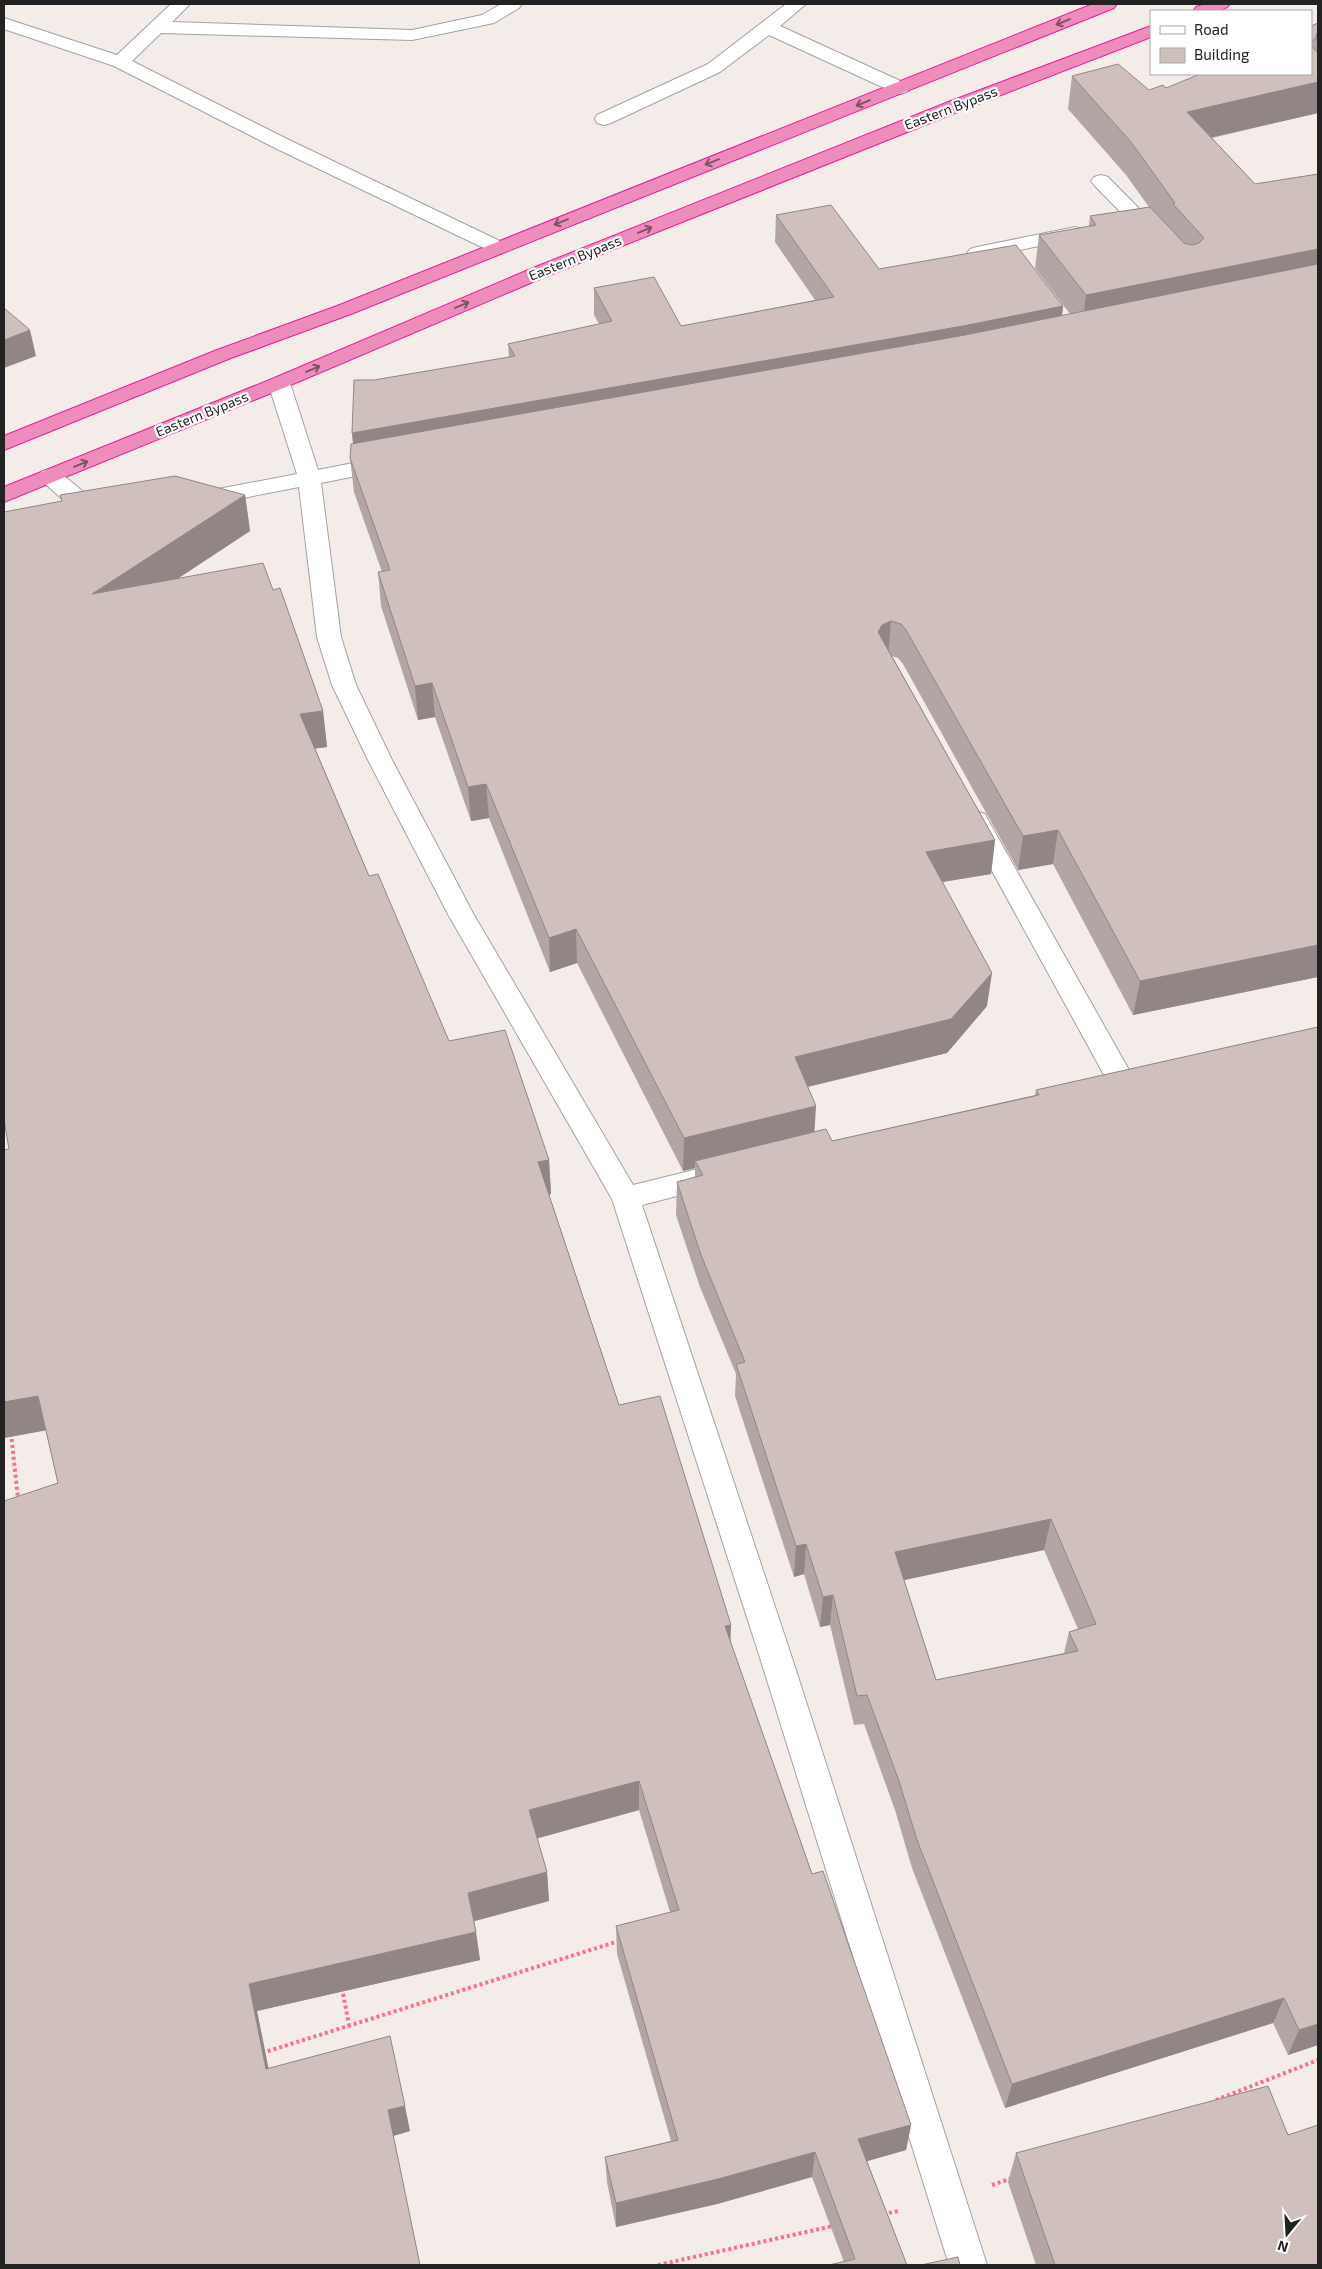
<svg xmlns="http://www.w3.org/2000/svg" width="1322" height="2269" viewBox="0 0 1322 2269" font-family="'Exo 2',sans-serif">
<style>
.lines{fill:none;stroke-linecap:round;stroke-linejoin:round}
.minor-casing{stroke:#a3a3a3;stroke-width:2}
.highway-casing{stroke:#e91da1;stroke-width:2}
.path{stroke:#ff6d8a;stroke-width:4;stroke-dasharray:3 3;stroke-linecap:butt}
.minor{fill:#fff;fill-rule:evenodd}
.highway{fill:#ee8cbc;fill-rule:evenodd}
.wall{fill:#b2a5a3;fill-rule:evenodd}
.shaded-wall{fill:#918685}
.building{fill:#cfc0be;stroke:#918685;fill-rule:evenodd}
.oneway{stroke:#7e5267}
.labels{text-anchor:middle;stroke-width:4.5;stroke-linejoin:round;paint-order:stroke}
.far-street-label{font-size:14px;fill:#222;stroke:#fff}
</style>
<rect width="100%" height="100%" fill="#f3ece8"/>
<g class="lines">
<!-- minor casing -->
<g class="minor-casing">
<path id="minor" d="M171 4H190L172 22 412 30 482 15 501 4H522L519 8 494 23 412 40 161 33 132 61 287 139 504 243 507 247 504 251 497 253 490 251 273 147 114 66 4 29V18L117 55Z
M786 4H806L780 26 907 84 909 88 907 92 900 94 893 92 769 35 720 72 611 123 604 125 597 123 595 119 597 115 708 64Z
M1101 175 1108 177 1163 233 1166 237 1163 241 1156 243 1149 241 1094 185 1091 181 1094 177Z
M1075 227 1082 229 1085 233 1082 237 977 259 970 257 967 253 970 249 977 247Z
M279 377 286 379 290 383 318 470 388 456 396 458 399 463 396 468 321 483 341 637 356 685 392 760 474 915 633 1185 714 1165 724 1168 728 1176 724 1184 642 1205 794 1664 987 2265H949L762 1664 612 1199 449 916 368 760 332 685 317 637 299 487 197 507 189 505 186 500 189 495 197 493 297 474 268 383 272 379Z
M50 469 58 471 102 507 109 509 112 514 109 519C84 525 60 496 42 481L39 476 42 471Z
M976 811 985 814 988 820 1129 1070 1133 1077 1129 1084 1119 1087 1109 1084 964 820 967 814Z"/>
</g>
<!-- highway casing -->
<g class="highway-casing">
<path id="highway" d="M1093 4H1117L1114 8 351 314 231 358 4 450V436L217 350 337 306Z
M1205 4H1230C1223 14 1204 12 1193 11L1196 7Z
M1151 26V37L965 109 547 276 286 387 4 502V487L272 379 533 268 951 101Z"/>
</g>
<!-- path -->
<path class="path" d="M11 1433 18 1499
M342 1988 349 2025
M262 2053 619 1941
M1216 2100 1318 2060
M992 2185 1012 2178
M883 2214 899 2211
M658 2265 833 2226"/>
<!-- minor -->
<use href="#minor" class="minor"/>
<!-- highway -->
<use href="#highway" class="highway"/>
</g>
<!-- wall -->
<path class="wall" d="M1318 23V113L1212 138 1255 184 1318 174V977L1133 1015 1053 864 1018 870 903 664 898 658 892 656 995 840 991 874 943 882 987 1006 947 1053 808 1087 814 1132 832 1141 1035 1095 1036 1090 1318 1027V2045L1288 2055 1273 2023 1005 2108 912 1868 895 1810 864 1724 854 1725 830 1625 820 1627 804 1574 794 1577 735 1396 736 1374 700 1287 676 1215 677 1182 695 1177V1168L683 1171 577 963 550 972 489 818 471 821 435 717 418 720 381 606 378 572H382L354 492 350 458 353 444 352 433 374 380 509 358 508 344 599 324 594 315V288L681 326 815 300 775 242 776 215 879 269 1063 306 1062 316 1070 314 1035 268 1039 235 1089 226 1090 216 1149 207 1126 175 1068 109 1072 76 1149 90 1311 74V26ZM1044 1550 1078 1629 1069 1632 1064 1653 936 1680 904 1580Z
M245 495 250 531 178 578 273 590 323 711 327 747 315 748 369 876 449 1041 549 1160 551 1194 548 1195 619 1405 730 1641 812 1874 911 2125 906 2150 867 2161 907 2265 844 2262 812 2177 717 2204 616 2227 607 2182 605 2157 671 2141 617 1954 616 1926 670 1912 639 1810 537 1838 547 1872 549 1901 474 1921 480 1960 257 2011 268 2068 410 2131 393 2136 4 2265 58 1483 46 1430 4 1438V1150L9 1149 4 512Z
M1288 2135 1318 2265H1036L1008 2182 1016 2153Z"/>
<!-- shaded-wall -->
<path class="shaded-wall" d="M1318 82V113L1182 144 1187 112Z
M1318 249V278L1082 329 1086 295Z
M1063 306 1060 333 355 460 352 433Z
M30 330 36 356 4 368V340Z
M245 495 250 531 100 630 92 594Z
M891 621 888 655 878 632 882 625Z
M432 683 435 717 418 720 415 686Z
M323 711 327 747 305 750 300 714Z
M486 784 489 818 471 821 468 787Z
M1058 830 1053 864 1018 870 1023 836Z
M995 840 991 874 923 885 926 852Z
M576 929 577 963 550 972 549 938Z
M1318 945V977L1133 1015 1140 981Z
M992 973 987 1006 947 1053 794 1090 795 1057Z
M816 1106 814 1139 695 1161V1168L683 1171 684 1138Z
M549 1160 551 1194 539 1197 538 1162Z
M38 1396 48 1430 4 1438V1402Z
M1051 1519 1044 1550 891 1583 895 1552Z
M806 1544 804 1574 794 1577 796 1546Z
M833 1595 830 1625 820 1627 823 1597Z
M731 1625 730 1656 725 1626Z
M639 1781V1810L532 1840 529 1810Z
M547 1872 549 1901 471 1922 468 1893Z
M476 1932 480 1960 257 2011 274 2095 266 2069 249 1984Z
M1284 1998 1273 2023 1005 2108 1012 2084Z
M1318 2024V2045L1288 2055 1299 2030Z
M405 2106 410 2131 393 2136 388 2110Z
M911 2125 906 2150 854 2165 858 2139Z
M815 2152 812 2177 717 2204 616 2227V2203Z"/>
<!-- building -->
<path class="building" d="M1318 23V33H1317L1315 40H1311V26Z
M1311 46 1316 51H1318V82L1187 112 1255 184 1318 174V249L1086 295 1039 235 1096 225 1090 216 1150 207 1184 243 1192 245 1199 243 1204 238 1173 204 1175 203 1131 142 1072 76 1118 64 1149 90 1163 85 1166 88 1200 74H1311Z
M831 205 879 269 1016 245 1063 306 963 326 352 433 354 380H374L515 356 508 344 612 321 594 288 654 277 681 326 834 297 776 215Z
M1318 264V945L1140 981 1058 830 1023 836 906 630 901 624 891 621 882 625 878 632 995 840 926 852 992 973 951 1019 795 1057 816 1106 684 1138 576 929 549 938 486 784 468 787 432 683 415 686 378 572 390 570 350 458 351 444 965 335Z
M4 308 30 330 4 340Z
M175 476 245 495 92 594 263 563 273 590 280 588 323 711 300 714 369 876 378 874 449 1041 505 1030 549 1160 538 1162 619 1405 660 1396 731 1625 725 1626 812 1874 823 1871 911 2125 858 2139 907 2265H829L855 2259 815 2152 718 2179 616 2203 605 2157 678 2140 616 1926 679 1910 639 1781 529 1810 547 1872 468 1893 476 1932 249 1984 266 2069 390 2036 405 2106 388 2110 420 2265H4V1501L58 1483 38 1396 4 1402V1150L9 1149 4 1120V512L62 501 60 495Z
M1318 1027V2024L1299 2030 1284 1998 1012 2084 917 1840 899 1781 867 1695 857 1696 833 1595 823 1597 806 1544 796 1546 736 1364 745 1362 701 1255 677 1182 703 1175 695 1161 826 1129 832 1141 1039 1095 1036 1090ZM1051 1519 1096 1624 1069 1632 1078 1651 936 1680 895 1552Z
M1268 2086 1288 2135 1318 2125V2265H1055L1016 2153Z
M958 2257 960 2265H921Z"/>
<!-- one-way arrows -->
<defs><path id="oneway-shaft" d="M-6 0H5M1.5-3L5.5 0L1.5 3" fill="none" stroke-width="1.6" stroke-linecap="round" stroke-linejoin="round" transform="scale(1.25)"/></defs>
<g class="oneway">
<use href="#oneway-shaft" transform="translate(1063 22) rotate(158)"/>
<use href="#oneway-shaft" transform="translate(863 103) rotate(158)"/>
<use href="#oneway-shaft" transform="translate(712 162) rotate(158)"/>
<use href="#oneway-shaft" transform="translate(561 222) rotate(158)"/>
<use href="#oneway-shaft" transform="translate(645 230) rotate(-22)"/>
<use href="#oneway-shaft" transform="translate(462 305) rotate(-23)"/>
<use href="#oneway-shaft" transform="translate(313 369) rotate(-23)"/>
<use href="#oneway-shaft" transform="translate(81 464) rotate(-22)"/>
</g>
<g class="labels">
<!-- far-street labels -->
<g class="far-street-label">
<text transform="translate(951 108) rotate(-21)" y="5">Eastern Bypass</text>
<text transform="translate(575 258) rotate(-22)" y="5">Eastern Bypass</text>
<text transform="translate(202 414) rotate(-22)" y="5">Eastern Bypass</text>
</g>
</g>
<!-- border -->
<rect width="1322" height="2269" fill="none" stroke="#222222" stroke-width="10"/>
<!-- legend -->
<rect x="1150" y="10" width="162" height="65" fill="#ffffff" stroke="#a7a7a7"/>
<rect x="1160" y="26" width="25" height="8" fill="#ffffff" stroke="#a7a7a7"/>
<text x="1194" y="35" font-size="15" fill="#222222">Road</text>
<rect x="1160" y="48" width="25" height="15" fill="#cfc0be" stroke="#a7a7a7"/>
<text x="1194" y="60" font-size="15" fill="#222222">Building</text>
<!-- north arrow -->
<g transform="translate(1287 2234) rotate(198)" stroke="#ffffff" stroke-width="4" paint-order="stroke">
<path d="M0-4L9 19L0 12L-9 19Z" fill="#222222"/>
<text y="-8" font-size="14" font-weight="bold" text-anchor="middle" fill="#222222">N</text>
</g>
</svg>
